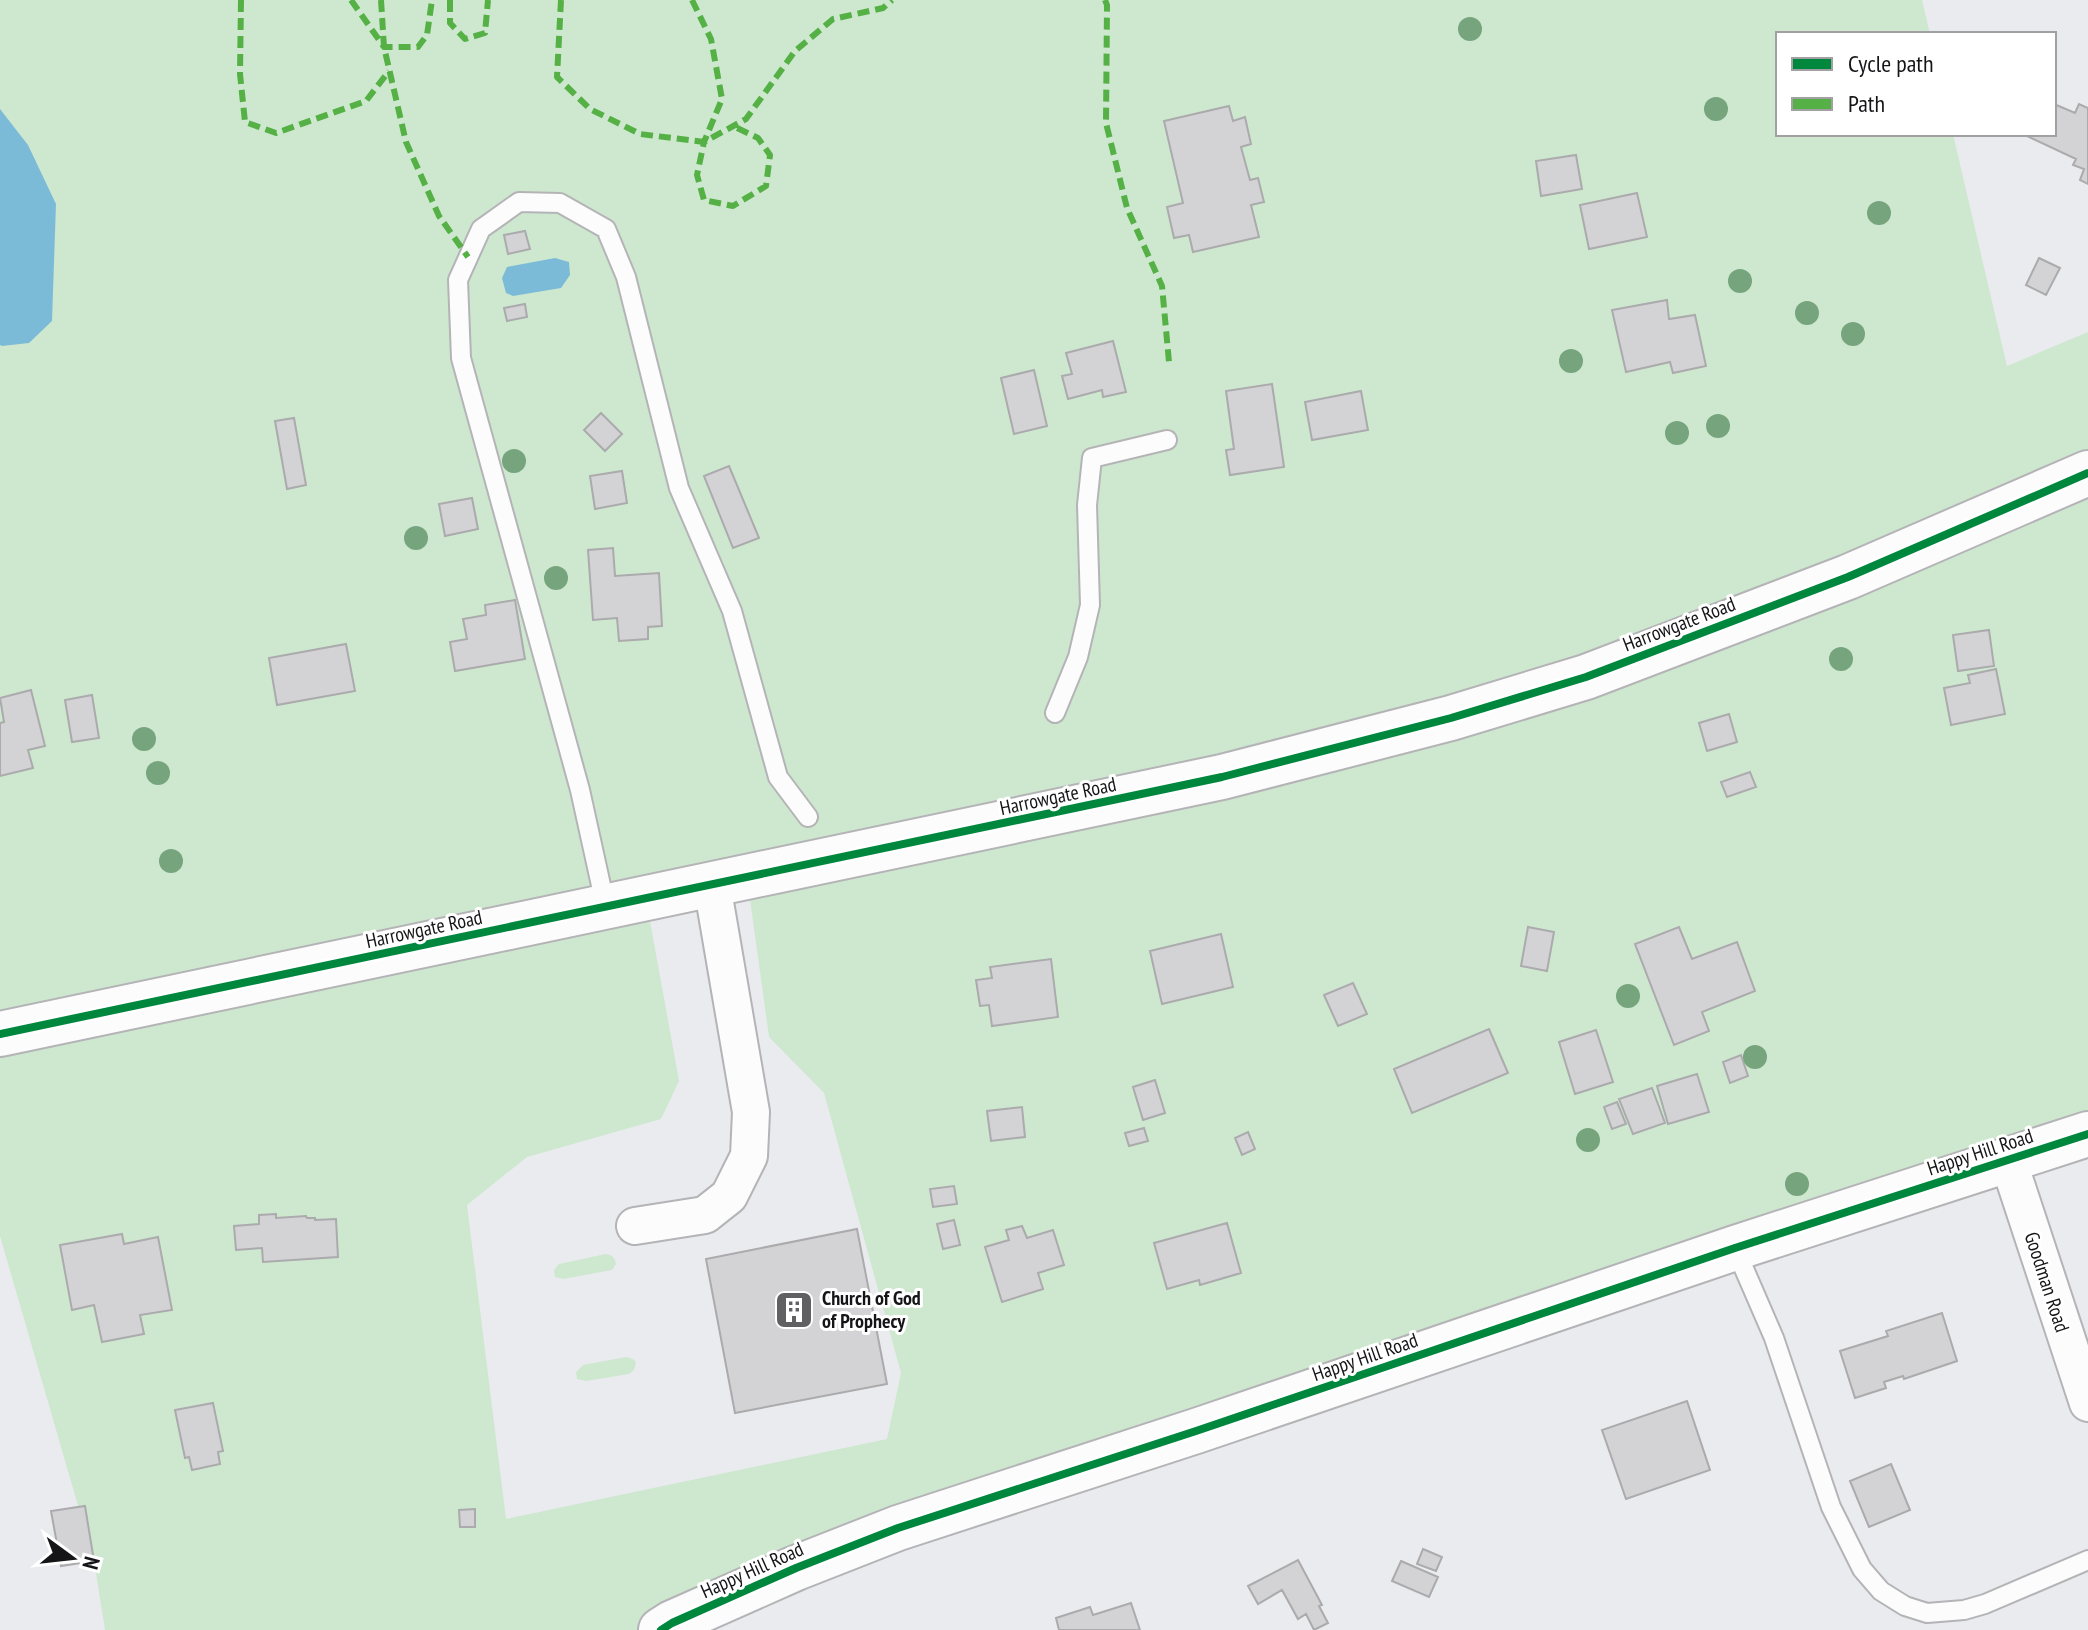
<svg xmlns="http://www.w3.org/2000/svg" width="2088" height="1630" viewBox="0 0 2088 1630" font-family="'PT Sans Narrow',sans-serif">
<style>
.green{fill:#cee8d0;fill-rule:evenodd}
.water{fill:#7cbbd7}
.building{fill:#d3d2d5;stroke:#abaaac;stroke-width:2}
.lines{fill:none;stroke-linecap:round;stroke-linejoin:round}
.service-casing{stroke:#b4b4b7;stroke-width:22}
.minor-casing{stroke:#b4b4b7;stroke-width:40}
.tertiary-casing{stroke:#b4b4b7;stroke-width:48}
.secondary-casing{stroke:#b4b4b7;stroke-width:48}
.service{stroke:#fcfcfd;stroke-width:18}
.minor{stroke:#fcfcfd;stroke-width:36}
.tertiary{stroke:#fcfcfd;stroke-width:44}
.secondary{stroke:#fcfcfd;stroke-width:44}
.quiet{stroke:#55b145;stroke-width:6;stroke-dasharray:12 6;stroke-linecap:butt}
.cycleway-casing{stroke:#fff;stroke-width:13}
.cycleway{stroke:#00873e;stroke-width:8}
.tree{fill:#76a47d}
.labels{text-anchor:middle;stroke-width:6;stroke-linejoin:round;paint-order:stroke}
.street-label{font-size:20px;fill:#151518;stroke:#fff}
.poi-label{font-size:20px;font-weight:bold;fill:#151518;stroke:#fff;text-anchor:start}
</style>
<rect width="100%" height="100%" fill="#eaebef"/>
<!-- green -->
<path class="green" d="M0 0H1922L1930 34H1778V134H1953L2007 366 2088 332V1137L661 1630H105L94 1561 0 1236ZM747 878 769 1037 824 1093 901 1373 887 1439 506 1519 467 1205 527 1157 661 1119 679 1081 646 899Z
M606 1254C613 1255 615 1258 616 1264L612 1270 563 1279 555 1277 554 1270 559 1264Z
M626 1357 633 1359 636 1362 634 1370 629 1374 586 1381 577 1379 576 1372 583 1365Z"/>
<!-- water -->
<path class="water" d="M0 109 28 145 56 204 52 321 29 343 2 346 0 345Z
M555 258 569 262 570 275 561 288 513 296 506 293 502 278 507 267Z"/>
<!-- building -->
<path class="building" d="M2054 104 2075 113 2079 104 2088 108V184L2080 180 2084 169 2073 165 2076 159 2027 136 2028 134H2054Z
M1229 106 1233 121 1245 117 1251 144 1241 147 1250 180 1258 178 1264 202 1251 205 1259 237 1193 252 1189 235 1174 238 1167 207 1183 203 1164 121Z
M1576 155 1582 189 1541 196 1536 161Z
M1637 193 1647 237 1589 249 1580 205Z
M525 231 530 249 508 254 504 235Z
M2039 258 2060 268 2046 295 2026 285Z
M1667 300 1669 319 1695 315 1706 366 1673 373 1670 362 1626 372 1612 310Z
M525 304 527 317 507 321 504 308Z
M1113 341 1126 392 1103 397 1102 390 1068 399 1062 376 1072 374 1066 353Z
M1034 370 1047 426 1014 434 1001 378Z
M1272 384 1284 467 1230 475 1226 450 1234 449 1226 391Z
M1361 391 1368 430 1312 440 1305 402Z
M601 413 622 434 605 451 584 430Z
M294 418 306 485 287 489 275 421Z
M729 466 759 538 733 548 704 476Z
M622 471 627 503 595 509 590 476Z
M472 498 478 529 445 536 439 504Z
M613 548 615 576 659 573 662 626 648 627V639L619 641 617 618 593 620 588 550Z
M515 600 525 659 455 671 450 642 467 639 463 619 486 615 485 605Z
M1989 630 1994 666 1958 671 1953 635Z
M346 644 355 691 277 705 269 658Z
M1996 669 2005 714 1951 725 1944 688 1970 683 1968 675Z
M31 690 45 746 28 750 33 768 0 776V723L4 722 0 698Z
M92 695 99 738 72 742 65 700Z
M1729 714 1737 742 1707 751 1699 723Z
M1750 772 1756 787 1727 797 1721 782Z
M1528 927 1554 932 1547 971 1521 966Z
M1679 927 1692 959 1737 942 1755 991 1702 1012 1709 1031 1674 1045 1635 944Z
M1221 934 1233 987 1162 1004 1150 951Z
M1051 959 1058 1017 992 1026 989 1005 980 1006 976 980 992 978 990 967Z
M1353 983 1367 1014 1338 1026 1324 995Z
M1489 1029 1508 1073 1412 1113 1394 1069Z
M1596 1030 1613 1082 1575 1094 1559 1042Z
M1741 1055 1748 1076 1730 1083 1723 1062Z
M1697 1074 1709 1112 1668 1124 1657 1086Z
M1155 1080 1165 1113 1143 1120 1133 1087Z
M1652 1088 1665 1123 1633 1134 1619 1099Z
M1617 1102 1626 1124 1612 1129 1604 1107Z
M1022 1107 1025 1137 991 1141 987 1111Z
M1144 1128 1148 1141 1129 1146 1125 1133Z
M1248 1132 1255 1149 1242 1155 1235 1138Z
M954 1186 957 1204 933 1207 930 1189Z
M276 1214V1218L306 1216 307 1218H315V1220L336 1219 338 1257 263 1262 262 1248 236 1250 234 1226 259 1224V1215Z
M954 1220 960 1245 943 1249 937 1224Z
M1227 1223 1241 1273 1200 1285 1199 1280 1167 1289 1154 1243Z
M1022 1226 1027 1238 1053 1230 1064 1265 1038 1273 1043 1289 1002 1302 985 1247 1009 1240 1006 1230Z
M857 1229 887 1384 735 1413 706 1259Z
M122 1234 124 1244 158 1237 172 1310 140 1315 144 1334 102 1342 94 1305 72 1310 60 1245Z
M1942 1313 1957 1361 1904 1379 1903 1376 1884 1382 1886 1388 1855 1398 1840 1351 1888 1336 1886 1331Z
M1687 1401 1710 1470 1626 1499 1602 1430Z
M213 1403 223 1451 218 1452 220 1464 192 1470 189 1457 185 1458 175 1410Z
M1891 1464 1910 1510 1869 1527 1850 1481Z
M85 1506 94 1561 61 1566 51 1511Z
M475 1509V1527H460L459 1510Z
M1423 1549 1442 1557 1436 1571 1417 1564Z
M1298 1560 1322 1605 1319 1606 1328 1623 1314 1630 1306 1614 1298 1619 1282 1590 1258 1604 1248 1586Z
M1401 1561 1438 1577 1429 1597 1392 1581Z
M1131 1603 1140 1630H1059L1056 1618 1090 1607 1093 1615Z"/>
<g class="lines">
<!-- service casing -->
<g class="service-casing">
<path id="service" d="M1055 713 1078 657 1090 605 1087 505 1092 458 1167 440
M606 908 580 790 461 358 458 280 481 229 519 202 560 203 606 229 626 277 679 488 732 611 778 777 808 817
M1735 1248 1774 1338 1831 1507 1862 1569 1881 1591 1905 1606 1927 1613 1964 1610 1985 1604 2088 1560"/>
</g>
<!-- minor casing -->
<g class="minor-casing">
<path id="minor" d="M2008 1160 2088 1403
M635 1226 705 1215 729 1196 749 1156 751 1112 712 885"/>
</g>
<!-- tertiary casing -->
<g class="tertiary-casing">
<path id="tertiary" d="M661 1630 672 1623 796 1568 898 1528 1196 1431 1735 1248 2088 1134"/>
</g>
<!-- secondary casing -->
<g class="secondary-casing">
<path id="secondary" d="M0 1034 1222 777 1451 718 1586 677 1848 577 2088 473"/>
</g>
<!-- service -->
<use href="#service" class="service"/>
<!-- minor -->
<use href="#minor" class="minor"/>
<!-- tertiary -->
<use href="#tertiary" class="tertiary"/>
<!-- secondary -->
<use href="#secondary" class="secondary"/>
<!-- quiet -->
<path class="quiet" d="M241 0 240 74 245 122 276 133 366 101 389 71
M351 0 384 47H418L427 35 432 0
M381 0 384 47 406 142 439 216 468 257
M450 0V23L465 39 485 33 488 0
M561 0 557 77 590 109 640 134 704 142 746 119 795 51 833 19 883 8 892 0
M692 0 711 39 722 99 704 142 697 175 704 200 733 206 766 186 770 155 758 138 733 126
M1105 0 1107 5 1106 123 1127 208 1162 286 1169 362"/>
<!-- cycleway casing -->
<g class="cycleway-casing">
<path id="cycleway" d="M0 1034 1222 777 1451 718 1586 677 1848 577 2088 473
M661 1630 672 1623 796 1568 898 1528 1196 1431 1735 1248 2088 1134"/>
</g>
<!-- cycleway -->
<use href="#cycleway" class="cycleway"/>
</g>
<!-- trees -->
<g class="tree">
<circle cx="1470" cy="29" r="12"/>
<circle cx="1716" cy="109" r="12"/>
<circle cx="1879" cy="213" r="12"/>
<circle cx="1740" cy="281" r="12"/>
<circle cx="1807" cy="313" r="12"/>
<circle cx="1853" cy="334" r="12"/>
<circle cx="1571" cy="361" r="12"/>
<circle cx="1718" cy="426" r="12"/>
<circle cx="1677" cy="433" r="12"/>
<circle cx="514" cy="461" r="12"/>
<circle cx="416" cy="538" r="12"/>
<circle cx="556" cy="578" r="12"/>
<circle cx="1841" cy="659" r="12"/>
<circle cx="144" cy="739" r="12"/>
<circle cx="158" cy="773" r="12"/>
<circle cx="171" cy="861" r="12"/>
<circle cx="1628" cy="996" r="12"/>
<circle cx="1755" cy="1057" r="12"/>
<circle cx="1588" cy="1140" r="12"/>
<circle cx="1797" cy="1184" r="12"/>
</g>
<!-- icons -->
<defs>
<g id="building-square" transform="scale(2)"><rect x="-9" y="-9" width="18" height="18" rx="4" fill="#606063" stroke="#fff"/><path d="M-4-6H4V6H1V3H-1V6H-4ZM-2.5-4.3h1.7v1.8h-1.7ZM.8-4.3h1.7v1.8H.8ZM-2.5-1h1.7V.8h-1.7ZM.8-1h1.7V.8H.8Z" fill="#fff"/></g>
</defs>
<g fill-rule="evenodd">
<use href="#building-square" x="794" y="1310"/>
</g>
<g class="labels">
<!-- street labels -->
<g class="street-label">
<text transform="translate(1679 624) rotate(-21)" y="7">Harrowgate Road</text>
<text transform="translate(1058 796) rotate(-12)" y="7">Harrowgate Road</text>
<text transform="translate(424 929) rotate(-12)" y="7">Harrowgate Road</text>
<text transform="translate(1980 1152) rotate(-18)" y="7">Happy Hill Road</text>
<text transform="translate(2047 1282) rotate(72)" y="7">Goodman Road</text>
<text transform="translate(1365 1357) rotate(-19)" y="7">Happy Hill Road</text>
<text transform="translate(752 1570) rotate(-24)" y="7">Happy Hill Road</text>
</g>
<!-- poi labels -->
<g class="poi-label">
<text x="822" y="1305">Church of God<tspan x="822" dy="23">of Prophecy</tspan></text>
</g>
</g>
<!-- legend -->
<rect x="1776" y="32" width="280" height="104" fill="#ffffff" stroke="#a1a1a3" stroke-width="2"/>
<rect x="1792" y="58" width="40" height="12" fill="#00873e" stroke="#a1a1a3" stroke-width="2"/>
<text x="1848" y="72" font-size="24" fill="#151518">Cycle path</text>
<rect x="1792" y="98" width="40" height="12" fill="#55b145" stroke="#a1a1a3" stroke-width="2"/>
<text x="1848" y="112" font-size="24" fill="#151518">Path</text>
<!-- north arrow -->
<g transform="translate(72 1558) rotate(105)" stroke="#ffffff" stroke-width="6" paint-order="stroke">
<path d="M0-6L14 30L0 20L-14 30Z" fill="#151518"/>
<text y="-12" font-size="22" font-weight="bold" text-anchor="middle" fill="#151518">N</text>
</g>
</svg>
